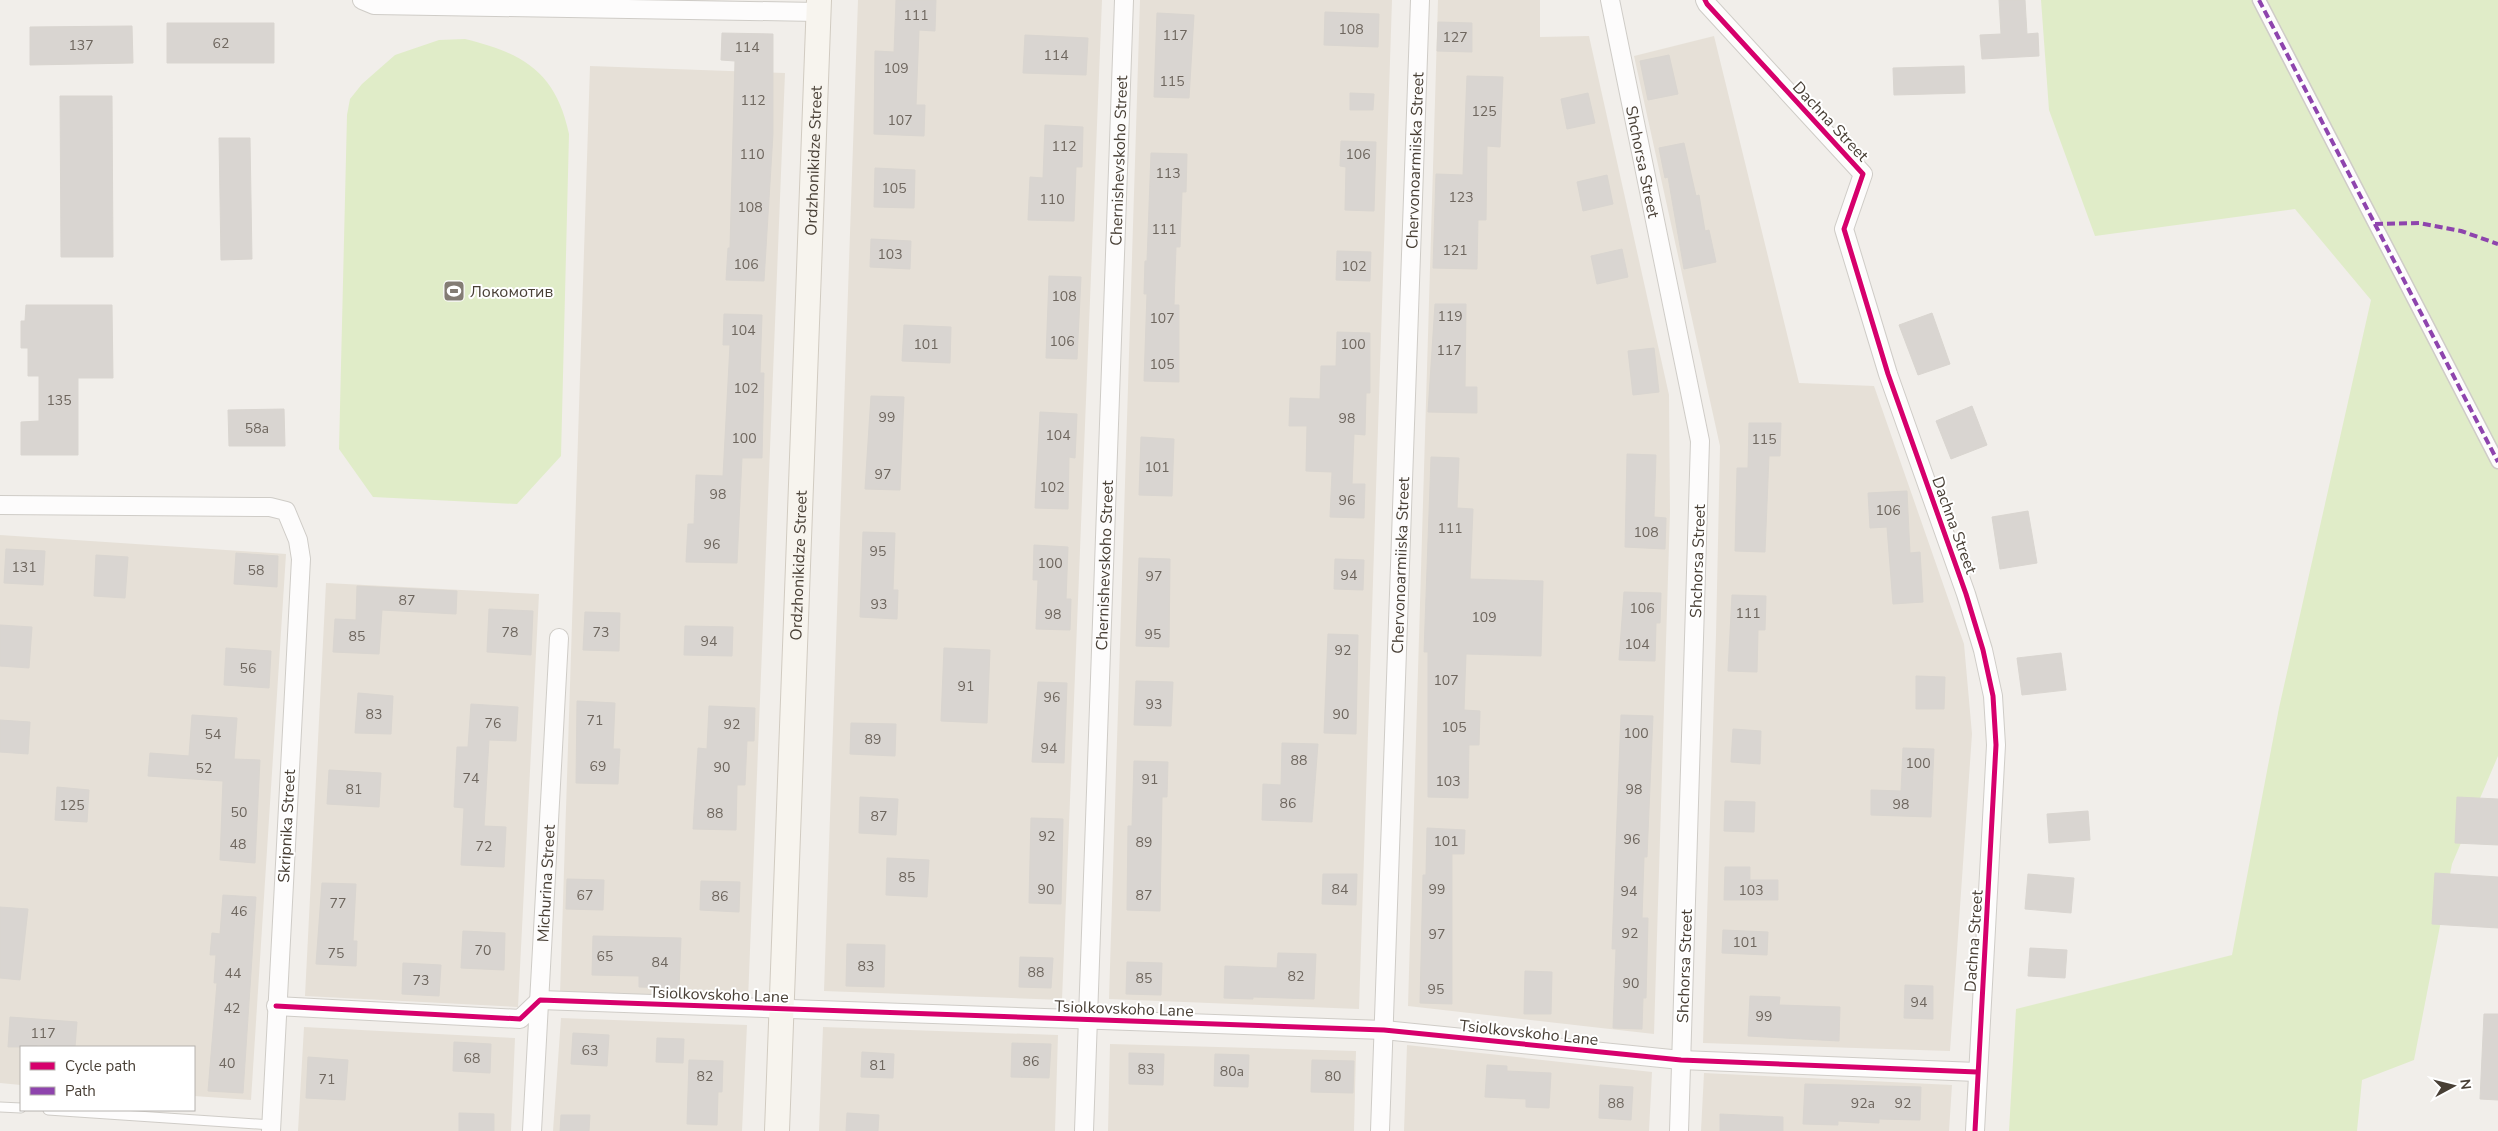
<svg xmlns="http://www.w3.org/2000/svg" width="2498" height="1131" viewBox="0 0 2498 1131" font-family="'Nunito Sans',sans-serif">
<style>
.residential{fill:#e6e0d7}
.green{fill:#e0ecc8}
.building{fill:#d9d5d1;stroke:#d9d5d0}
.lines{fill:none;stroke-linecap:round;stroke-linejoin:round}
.service-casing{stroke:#cfccc7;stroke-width:11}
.pedestrian-casing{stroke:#cfccc7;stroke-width:15}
.minor-casing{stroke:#cfccc7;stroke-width:20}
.secondary-casing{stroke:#d1cbc1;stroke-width:26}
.service{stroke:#fdfcfc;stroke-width:9}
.pedestrian{stroke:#fdfcfc;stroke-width:12}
.minor{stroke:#fdfcfc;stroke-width:18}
.secondary{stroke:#f7f4ee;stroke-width:24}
.quiet{stroke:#8e44ad;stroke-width:4;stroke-dasharray:8 4;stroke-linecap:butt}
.cycleway-casing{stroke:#fff;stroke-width:8}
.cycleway{stroke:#d6006c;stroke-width:5}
.labels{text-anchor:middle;stroke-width:4;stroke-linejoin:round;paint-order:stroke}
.number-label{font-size:14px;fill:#6e665e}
.street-label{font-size:16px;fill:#483f35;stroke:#fff}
.poi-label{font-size:16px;fill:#483f35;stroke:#fff;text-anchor:start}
</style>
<rect width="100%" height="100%" fill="#f1eeea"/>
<!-- residential -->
<path class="residential" d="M858 0H1102L1062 1000 824 991Z
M1140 0H1392L1359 1009 1109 999Z
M1438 0H1540V37L1589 36 1669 395 1670 512 1654 1034 1408 1006Z
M1714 36 1799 383 1874 386 1964 644 1972 734 1950 1051 1703 1043 1716 635 1720 446 1634 56Z
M590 66 785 73 748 1000 560 994Z
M0 535 286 554 251 1100 194 1096V1047H21V1085L0 1083Z
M326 583 539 594 518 1007 305 996Z
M561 1018 747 1025 742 1131H553Z
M304 1027 515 1038 511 1131H298Z
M823 1027 1058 1035 1055 1131H819Z
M1110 1044 1356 1051 1354 1131H1108Z
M1407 1045 1652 1072 1649 1131H1404Z
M1704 1073 1952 1085 1949 1131H1701Z"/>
<!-- green -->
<path class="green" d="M2041 0H2498V756L2452 864 2414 1060 2362 1080 2357 1131H2009L2016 1009 2232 955 2279 708 2371 300 2295 209 2095 236 2049 110Z
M465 39C523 53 556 72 569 134L561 456 517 504 373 497 339 449 347 115 350 99 362 84 395 55 439 40Z"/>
<!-- building -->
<path class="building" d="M896 0H936L935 31 919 30 916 105H925L924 136 874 134 875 51 894 52Z
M1999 0H2025L2027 34 2038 33 2039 56 1982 59 1980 35 2001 34Z
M1325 12 1379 14 1378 47 1324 45Z
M1157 13 1194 15 1189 98 1154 97Z
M1438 22 1472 23V52L1437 51Z
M167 23H274V63H167Z
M132 26 133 63 30 65V27Z
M722 33 773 34V134L764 281 726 280 728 248H730L735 61 721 60Z
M1025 35 1088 38 1086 75 1023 73Z
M1669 55 1678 94 1648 100 1640 61Z
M1964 66 1965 93 1894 95 1893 68Z
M1467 76 1503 77 1500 147 1487 146 1486 220H1478L1477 269 1433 268 1436 174 1463 175Z
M1350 93 1374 94 1373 110H1350Z
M1588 93 1595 123 1567 129 1561 99Z
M60 96H112L113 257H61Z
M1045 125 1083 127 1082 167H1076L1074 221 1028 220 1030 177 1043 178Z
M219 138H250L252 259 221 260Z
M1341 141 1376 142 1374 211 1345 210 1346 167 1340 166Z
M1684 143 1696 196 1699 195 1705 231 1709 230 1716 262 1684 269 1668 177 1665 178 1659 148Z
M1151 153 1187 154 1186 192H1182L1180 247H1176L1174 305H1179V382L1144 381 1147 294H1144L1145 261H1147Z
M875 168 915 170 914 208 874 207Z
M1607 175 1613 204 1583 211 1577 182Z
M871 239 911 241 910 269 870 267Z
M1622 249 1628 277 1597 284 1591 256Z
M1337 251 1371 252 1370 281 1336 280Z
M1049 276 1081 277 1077 359 1046 358Z
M1435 304H1466L1465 387H1477V413L1428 412Z
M26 305H112L113 378H78V455H21V422L39 421V376H28V348H21V321H25Z
M1932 313 1950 364 1918 375 1899 325Z
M724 314 762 315 760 373H764L762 458H742L737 563 686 562 688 524H694L696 475 723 476 730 345H723Z
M904 325 951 327 950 363 902 361Z
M1337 332 1370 333V393H1366L1365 435 1354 434 1352 484H1365L1364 518 1330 517 1332 472 1306 471 1307 426H1289L1290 398 1320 399 1321 366H1336Z
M1654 348 1659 392 1633 395 1628 351Z
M871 396 904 397 900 490 865 489Z
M1972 406 1987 445 1951 459 1936 421Z
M284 409 285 446H229L228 410Z
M1040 412 1077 414 1075 458 1069 457 1068 509 1035 508Z
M1749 423H1781L1780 456H1769L1765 552 1735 551 1737 468H1748Z
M1141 437 1174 439 1172 496 1139 495Z
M1627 454 1656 455 1654 517 1666 518 1665 549 1625 547Z
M1431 457 1459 458 1457 508 1473 509 1470 579 1543 581 1541 656 1466 654 1464 710 1480 711 1479 745H1469L1468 798 1428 797V652H1424Z
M1907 491 1910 553 1920 552 1923 602 1893 604 1887 527 1870 528 1868 493Z
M2028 511 2037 563 2000 569 1992 517Z
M863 532 895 533 893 590H898L897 619 860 617Z
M1034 545 1068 547 1066 599H1071L1070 630 1036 629 1038 580H1033Z
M6 549 45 551 43 585 4 583Z
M236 553 278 556 277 587 234 584Z
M96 555 128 557 125 598 94 596Z
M1139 558 1170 559 1169 647 1136 646Z
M1335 559 1364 560 1363 590 1334 589Z
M357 586 457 591 456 614 382 610 379 654 333 652 335 619 356 620Z
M1624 592 1661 593 1660 623H1656L1655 661 1619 660Z
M1732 595 1766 596 1765 630H1758L1757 672 1728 671Z
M489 609 533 611 531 655 487 652Z
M585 612 620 613 619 651 583 650Z
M0 625 32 627 29 668 0 666Z
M685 626 733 627 732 656 684 655Z
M1328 634 1358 635 1356 734 1324 733Z
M226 648 271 651 269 688 224 685Z
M944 648 990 650 987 723 941 721Z
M2061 653 2066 690 2022 695 2017 658Z
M1916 676 1945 677 1944 709H1916Z
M1136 681 1173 682 1171 726 1134 725Z
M1038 682 1067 683 1064 763 1032 762Z
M358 693 393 696 391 734 355 733Z
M577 701 615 703 613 749H620L618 784 576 783Z
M471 704 518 707 516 741 489 740 484 826 506 827 504 867 461 865 464 808 454 807 457 747H468Z
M709 706 755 708 754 741H747L745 785H737L736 830 693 829 698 748 707 749Z
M192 715 237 718 234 759 260 760 255 863 220 860 223 781 148 776 150 753 189 756Z
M1621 715 1653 716 1647 857H1644L1642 918H1648L1646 998H1643L1642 1029 1613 1028 1616 949H1612Z
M0 720 30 722 28 754 0 752Z
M851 723 896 724 895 756 850 754Z
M1733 729 1761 731 1760 764 1731 762Z
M1282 743 1318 744 1312 822 1262 820 1263 784 1281 785Z
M1903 748 1934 749 1931 817 1871 815V790L1901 791Z
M1134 761 1168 762 1167 797H1162L1160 911 1127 910 1128 826H1132Z
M329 770 381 773 379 807 327 804Z
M57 787 89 790 87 822 55 820Z
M860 797 898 799 896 835 859 833Z
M2457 797 2498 799V845L2455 843Z
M1725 801 1755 802 1754 832 1724 831Z
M2088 811 2090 840 2049 843 2047 814Z
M1031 818 1063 819 1061 904 1029 903Z
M1427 828 1465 830 1464 854H1452V1004L1420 1003 1423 875H1426Z
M887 858 929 860 927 897 886 895Z
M1725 867H1750V880H1778V900H1724Z
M2435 873 2498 877V928L2432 924Z
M1323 874H1357L1356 905 1322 904Z
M2028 874 2074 878 2071 913 2025 909Z
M567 879 604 880 603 910 566 909Z
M701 881 740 882 739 912 700 910Z
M322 883 356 884 353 941H357L356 966 316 964Z
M223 895 256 897 243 1093 208 1091 217 983H214L216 955H210L212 933 220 934Z
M0 907 28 909 20 980 0 978Z
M1723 930 1768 932 1767 955 1722 953Z
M463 931 505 933 504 970 461 968Z
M593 936 681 938 679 988 639 987V976L592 975Z
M847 944 885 945 884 987 846 986Z
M2030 948 2067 950 2065 978 2028 976Z
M1278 953 1316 954 1314 999 1253 997V999L1224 998 1225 966 1277 968Z
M1020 957 1053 958 1051 988 1019 987Z
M1127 962 1162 963 1161 995 1126 994Z
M403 963 441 965 439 996 402 994Z
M1525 971 1552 972 1551 1014H1524Z
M1905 985 1933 986V1019L1904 1018Z
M1750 996 1780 997 1779 1005 1840 1007 1839 1041 1748 1036Z
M2484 1014H2498V1100L2480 1099Z
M10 1017 77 1022 75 1047 37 1045V1047H8Z
M573 1033 609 1035 607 1066 571 1064Z
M657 1038 684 1039 683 1063 656 1062Z
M454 1042 491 1044 490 1073 453 1071Z
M1012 1043 1051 1044 1049 1078 1011 1077Z
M862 1052 894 1054 893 1078 861 1077Z
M1129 1053 1164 1054 1163 1085 1129 1084Z
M1215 1054 1249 1055 1248 1087 1214 1086Z
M308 1057 348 1060 345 1100 306 1098Z
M689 1060 723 1061 722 1092H718L717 1125 687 1124Z
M1312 1060 1354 1061 1353 1093 1311 1092Z
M1487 1065 1507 1066V1071L1551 1073 1549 1108 1526 1107V1099L1485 1097Z
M1805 1084 1921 1087 1920 1120 1879 1119V1123L1838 1121V1125L1803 1124Z
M1600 1085 1633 1087 1631 1120 1599 1118Z
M459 1113 494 1114V1131H459Z
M847 1113 879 1115 878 1131H846Z
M1720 1114 1783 1117V1131H1720Z
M561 1115H590L589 1131H560Z"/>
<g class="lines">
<!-- service casing -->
<g class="service-casing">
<path id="service" d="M0 1107 21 1108
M48 1110 271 1125"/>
</g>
<!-- pedestrian casing -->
<g class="pedestrian-casing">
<path id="pedestrian" d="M2259 0 2498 462"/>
</g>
<!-- minor casing -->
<g class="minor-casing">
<g id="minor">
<path d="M362 0 374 5 818 12"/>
<path id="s1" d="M1610 0 1700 441 1679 1131"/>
<path d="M1705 0 1707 4 1863 174 1844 229 1888 374 1966 594 1983 650 1993 696 1996 745 1975 1131"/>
<path d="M0 505 270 507 286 511 298 540 301 559 271 1131"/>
<path d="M276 1006 520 1019 540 1000 1384 1030 1681 1060 1977 1072"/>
<path id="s2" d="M532 1131 559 638"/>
<path id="s3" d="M1084 1131 1124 0"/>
<path id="s4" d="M1380 1131 1420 0"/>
</g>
</g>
<!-- secondary casing -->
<g class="secondary-casing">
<g id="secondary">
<path id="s5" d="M777 1131 819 0"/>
</g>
</g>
<!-- service -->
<use href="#service" class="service"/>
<!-- pedestrian -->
<use href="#pedestrian" class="pedestrian"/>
<!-- minor -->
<use href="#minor" class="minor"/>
<!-- secondary -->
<use href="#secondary" class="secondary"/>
<!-- quiet -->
<path class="quiet" d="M2259 0 2498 462
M2375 224 2419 223 2461 231 2498 244"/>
<!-- cycleway casing -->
<g class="cycleway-casing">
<path id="cycleway" d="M1705 0 1707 4 1863 174 1844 229 1888 374 1966 594 1983 650 1993 696 1996 745 1975 1131
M276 1006 520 1019 540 1000 1384 1030 1681 1060 1977 1072"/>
</g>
<!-- cycleway -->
<use href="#cycleway" class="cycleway"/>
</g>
<!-- icons -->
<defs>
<g id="stadium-square" transform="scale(1.125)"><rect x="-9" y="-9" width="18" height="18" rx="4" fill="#837c74" stroke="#fff"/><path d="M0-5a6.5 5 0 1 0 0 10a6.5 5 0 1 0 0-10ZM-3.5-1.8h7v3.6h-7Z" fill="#fff"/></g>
</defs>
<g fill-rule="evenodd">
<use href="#stadium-square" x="454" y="291"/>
</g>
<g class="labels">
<!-- number labels -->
<g class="number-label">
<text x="916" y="20">111</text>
<text x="1351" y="34">108</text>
<text x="1175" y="40">117</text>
<text x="1455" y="42">127</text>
<text x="221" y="48">62</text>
<text x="81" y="50">137</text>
<text x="747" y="52">114</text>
<text x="1056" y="60">114</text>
<text x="896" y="73">109</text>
<text x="1172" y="86">115</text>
<text x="753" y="105">112</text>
<text x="1484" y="116">125</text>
<text x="900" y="125">107</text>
<text x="1064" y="151">112</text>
<text x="752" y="159">110</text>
<text x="1358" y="159">106</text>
<text x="1168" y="178">113</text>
<text x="894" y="193">105</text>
<text x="1461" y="202">123</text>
<text x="1052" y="204">110</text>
<text x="750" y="212">108</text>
<text x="1164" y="234">111</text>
<text x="1455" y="255">121</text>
<text x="890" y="259">103</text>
<text x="746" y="269">106</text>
<text x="1354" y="271">102</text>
<text x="1064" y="301">108</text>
<text x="1450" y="321">119</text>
<text x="1162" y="323">107</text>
<text x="743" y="335">104</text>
<text x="1062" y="346">106</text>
<text x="926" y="349">101</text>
<text x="1353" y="349">100</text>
<text x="1449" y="355">117</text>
<text x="1162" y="369">105</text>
<text x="746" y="393">102</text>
<text x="59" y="405">135</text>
<text x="887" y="422">99</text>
<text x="1347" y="423">98</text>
<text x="257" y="433">58а</text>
<text x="1058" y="440">104</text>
<text x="744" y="443">100</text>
<text x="1764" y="444">115</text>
<text x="1157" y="472">101</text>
<text x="883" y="479">97</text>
<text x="1052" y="492">102</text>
<text x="718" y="499">98</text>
<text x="1347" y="505">96</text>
<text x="1888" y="515">106</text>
<text x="1450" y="533">111</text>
<text x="1646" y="537">108</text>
<text x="712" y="549">96</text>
<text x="878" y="556">95</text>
<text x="1050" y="568">100</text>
<text x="24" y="572">131</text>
<text x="256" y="575">58</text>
<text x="1349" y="580">94</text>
<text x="1154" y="581">97</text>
<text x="407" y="605">87</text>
<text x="879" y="609">93</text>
<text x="1642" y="613">106</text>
<text x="1748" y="618">111</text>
<text x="1053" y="619">98</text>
<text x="1484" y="622">109</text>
<text x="510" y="637">78</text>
<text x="601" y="637">73</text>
<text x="1153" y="639">95</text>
<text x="357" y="641">85</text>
<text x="709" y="646">94</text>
<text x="1637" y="649">104</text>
<text x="1343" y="655">92</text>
<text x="248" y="673">56</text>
<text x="1446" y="685">107</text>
<text x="966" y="691">91</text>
<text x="1052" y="702">96</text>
<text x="1154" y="709">93</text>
<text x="374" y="719">83</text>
<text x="1341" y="719">90</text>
<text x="595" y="725">71</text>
<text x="493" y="728">76</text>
<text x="732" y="729">92</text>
<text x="1454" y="732">105</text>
<text x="1636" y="738">100</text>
<text x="213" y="739">54</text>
<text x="873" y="744">89</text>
<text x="1049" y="753">94</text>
<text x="1299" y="765">88</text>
<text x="1918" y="768">100</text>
<text x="598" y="771">69</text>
<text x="722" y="772">90</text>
<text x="204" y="773">52</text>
<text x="471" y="783">74</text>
<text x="1150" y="784">91</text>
<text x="1448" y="786">103</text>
<text x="354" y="794">81</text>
<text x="1634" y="794">98</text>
<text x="1288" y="808">86</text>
<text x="1901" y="809">98</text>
<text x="72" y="810">125</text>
<text x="239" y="817">50</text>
<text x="715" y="818">88</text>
<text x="879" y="821">87</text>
<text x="1047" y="841">92</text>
<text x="1632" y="844">96</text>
<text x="1446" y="846">101</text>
<text x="1144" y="847">89</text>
<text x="238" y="849">48</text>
<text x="484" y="851">72</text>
<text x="907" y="882">85</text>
<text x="1046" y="894">90</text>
<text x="1340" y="894">84</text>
<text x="1437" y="894">99</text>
<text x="1751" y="895">103</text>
<text x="1629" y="896">94</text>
<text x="585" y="900">67</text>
<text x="1144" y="900">87</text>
<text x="720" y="901">86</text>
<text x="338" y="908">77</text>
<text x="239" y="916">46</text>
<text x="1630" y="938">92</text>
<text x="1437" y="939">97</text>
<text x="1745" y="947">101</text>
<text x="483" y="955">70</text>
<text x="336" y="958">75</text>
<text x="605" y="961">65</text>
<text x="660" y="967">84</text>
<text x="866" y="971">83</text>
<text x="1036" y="977">88</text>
<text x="233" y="978">44</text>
<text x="1296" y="981">82</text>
<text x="1144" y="983">85</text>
<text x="421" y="985">73</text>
<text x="1631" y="988">90</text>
<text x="1436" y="994">95</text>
<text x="1919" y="1007">94</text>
<text x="232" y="1013">42</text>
<text x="1764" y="1021">99</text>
<text x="43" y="1038">117</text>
<text x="590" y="1055">63</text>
<text x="472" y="1063">68</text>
<text x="1031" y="1066">86</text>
<text x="227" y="1068">40</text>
<text x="878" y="1070">81</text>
<text x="1146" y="1074">83</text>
<text x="1232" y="1076">80а</text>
<text x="705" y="1081">82</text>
<text x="1333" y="1081">80</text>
<text x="327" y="1084">71</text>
<text x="1616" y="1108">88</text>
<text x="1863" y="1108">92а</text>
<text x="1903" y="1108">92</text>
</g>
<!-- street labels -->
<g class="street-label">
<text transform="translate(1831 121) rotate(47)" y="6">Dachna Street</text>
<text dy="6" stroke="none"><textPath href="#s5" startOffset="971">Ordzhonikidze Street</textPath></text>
<text dy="6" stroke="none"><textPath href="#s3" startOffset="971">Chernishevskoho Street</textPath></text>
<text dy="6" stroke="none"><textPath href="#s4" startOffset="971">Chervonoarmiiska Street</textPath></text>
<text dy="6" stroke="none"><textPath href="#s1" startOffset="165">Shchorsa Street</textPath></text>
<text transform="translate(1955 525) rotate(70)" y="6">Dachna Street</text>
<text transform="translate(1697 561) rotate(-88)" y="6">Shchorsa Street</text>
<text dy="6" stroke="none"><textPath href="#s3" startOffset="566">Chernishevskoho Street</textPath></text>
<text dy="6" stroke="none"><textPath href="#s5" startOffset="566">Ordzhonikidze Street</textPath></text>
<text dy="6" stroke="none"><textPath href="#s4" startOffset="566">Chervonoarmiiska Street</textPath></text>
<text transform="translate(286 826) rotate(-87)" y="6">Skripnika Street</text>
<text dy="6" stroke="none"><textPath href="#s2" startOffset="248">Michurina Street</textPath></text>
<text transform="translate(1973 941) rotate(-86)" y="6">Dachna Street</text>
<text transform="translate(1684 966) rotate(-88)" y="6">Shchorsa Street</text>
<text transform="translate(719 994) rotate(2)" y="6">Tsiolkovskoho Lane</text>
<text transform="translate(1124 1008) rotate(2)" y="6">Tsiolkovskoho Lane</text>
<text transform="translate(1529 1032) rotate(6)" y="6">Tsiolkovskoho Lane</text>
</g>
<!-- poi labels -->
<g class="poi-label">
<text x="470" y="297">Локомотив</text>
</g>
</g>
<!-- legend -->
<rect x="20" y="1046" width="175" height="65" fill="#ffffff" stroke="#b6b2ae"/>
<rect x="30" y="1062" width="25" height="8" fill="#d6006c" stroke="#b6b2ae"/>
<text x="65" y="1071" font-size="15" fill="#483f35">Cycle path</text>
<rect x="30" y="1087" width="25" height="8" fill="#8e44ad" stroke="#b6b2ae"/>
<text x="65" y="1096" font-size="15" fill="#483f35">Path</text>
<!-- north arrow -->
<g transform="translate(2453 1086) rotate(83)" stroke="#ffffff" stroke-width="4" paint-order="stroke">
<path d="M0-4L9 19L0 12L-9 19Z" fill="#483f35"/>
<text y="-8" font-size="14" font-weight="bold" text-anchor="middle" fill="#483f35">N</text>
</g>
</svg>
